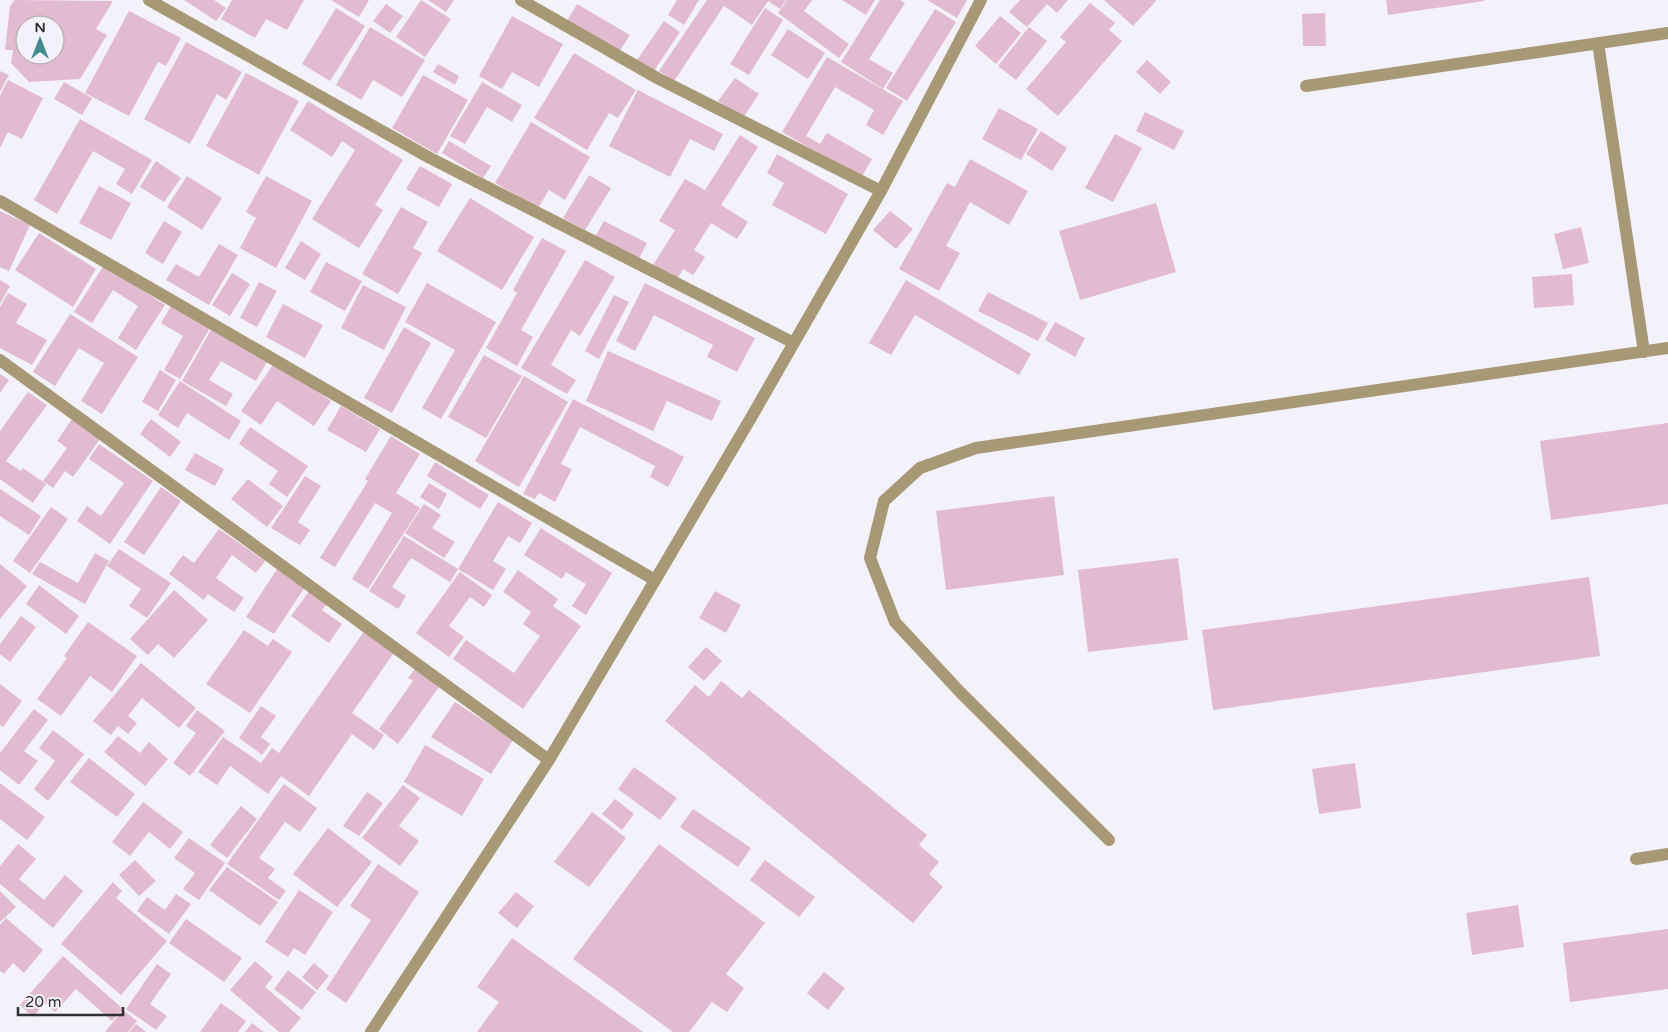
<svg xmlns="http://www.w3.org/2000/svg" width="1668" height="1032" viewBox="0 0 1668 1032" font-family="'Varela Round',sans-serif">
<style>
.building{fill:#e3bbd0;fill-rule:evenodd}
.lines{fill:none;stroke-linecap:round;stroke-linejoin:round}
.minor{stroke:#a79876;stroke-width:12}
</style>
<rect width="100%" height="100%" fill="#f3f1f9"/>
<!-- building -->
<path class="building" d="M15 0 113 1 96 29 107 35 80 79 29 82 11 63 13 50H5L10 6ZM25 25H55V55H25Z
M184 0H214L226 8 216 21Z
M232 0H304L287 30 266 19 255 38 221 19Z
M331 0H369L359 17Z
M421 0 451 19 425 57 396 37Z
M428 0H454L446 12Z
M677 0H699L684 25 668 15Z
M707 0H786L780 9 768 1 752 25 724 6 674 81 659 71Z
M787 0H812L804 11 849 44 839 58 778 13Z
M842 0H875L866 15Z
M880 0H900L905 3 869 59 893 73 883 89 841 62Z
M927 0H967L957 18Z
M1020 0H1068L1057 13 1047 4 1027 27 1009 12Z
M1104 0H1156V1L1133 26Z
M1386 0H1484V1L1388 15Z
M1090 3 1115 23 1109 30 1122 41 1058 116 1026 89 1066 42 1060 37Z
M386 4 403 16 390 33 373 21Z
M577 4 630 35 619 52 567 21Z
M336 8 365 26 330 81 302 64Z
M765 8 783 20 749 75 730 64Z
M935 9 956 22 907 101 886 88Z
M129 11 181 38 166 66 158 62 129 116 85 93Z
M1325 13 1326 46H1303L1302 14Z
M512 16 563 44 539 87 512 72 502 89 479 76Z
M1000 16 1021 33 996 64 975 46Z
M664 21 680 32 654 71 637 60Z
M370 27 425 60 402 97 373 80 361 100 336 85Z
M1029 27 1047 41 1016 80 998 66Z
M788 29 825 53 808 79 771 55Z
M186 42 242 72 226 100 217 94 190 144 144 119Z
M574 53 636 90 618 118 609 113 587 150 534 118Z
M827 57 903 101 883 135 866 125 874 110 835 87 806 136 820 144 827 133 872 159 861 178 782 132Z
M1147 60 1171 82 1160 94 1136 72Z
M438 64 459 76 455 85 433 72Z
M0 71 9 75 0 92Z
M246 73 299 101 259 175 206 146Z
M423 75 468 100 437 154 392 128Z
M735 78 759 94 743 118 718 101Z
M8 80 43 98 22 139 8 132 0 148V96Z
M64 82 92 98 82 115 54 99Z
M482 82 522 105 512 122 487 107 465 144 450 136Z
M638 90 723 134 714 151 690 139 670 177 609 146Z
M308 101 403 160 375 205 383 210 359 248 312 219 355 150 342 141 332 157 290 130Z
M999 108 1038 129 1021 160 982 139Z
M1145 112 1184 131 1174 150 1136 131Z
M80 119 152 160 132 194 116 184 125 169 93 151 57 214 34 200Z
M531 122 590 157 565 200 549 190 538 208 495 183Z
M1041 131 1067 148 1052 171 1026 154Z
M1115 134 1142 148 1113 202 1085 188Z
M740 135 758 147 721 205 748 222 737 239 711 223 694 250 705 257 693 275 683 269 677 280 653 265 675 230 659 221 685 179 705 190Z
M449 141 491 166 483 178 442 153Z
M777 154 848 194 826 234 772 205 784 183 767 173Z
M970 159 1028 191 1009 225 970 202 946 246 960 253 939 291 899 269 947 183 955 187Z
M156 161 181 178 164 202 140 187Z
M420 166 452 184 439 207 406 189Z
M589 175 611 188 585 230 563 218Z
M187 176 222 198 202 230 167 207Z
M266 176 312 201 276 268 240 248 256 218 246 212Z
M99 186 131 203 111 240 79 223Z
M470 198 534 237 502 290 437 251Z
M1156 203 1176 272 1080 300 1059 231Z
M401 207 428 222 413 248 422 253 398 294 362 274Z
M0 211 30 225 9 271 0 267Z
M890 211 913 229 896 249 873 230Z
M164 221 182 232 163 264 145 253Z
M604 221 647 243 638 260 595 237Z
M1581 227 1589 263 1563 269 1554 234Z
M39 233 96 269 73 307 15 270Z
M542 238 566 251 521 330 533 337 517 366 486 348 517 293 513 290Z
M301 241 321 254 305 280 285 268Z
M219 244 238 255 209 305 166 280 176 264 199 277Z
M585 260 615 277 580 336 571 330 551 365 576 380 567 394 521 368Z
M326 262 362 281 345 311 310 292Z
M104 265 165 305 136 350 118 338 138 306 113 290 92 323 74 312Z
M232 273 250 284 230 316 212 305Z
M1572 274 1574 305 1534 308 1532 277Z
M0 280 10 286 0 304Z
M906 280 1031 354 1019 375 915 315 891 355 869 343Z
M259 282 277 291 257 327 240 318Z
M427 283 496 322 441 419 422 408 455 350 405 322Z
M645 283 755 338 737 372 707 357 713 345 654 315 635 351 616 341Z
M363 285 406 307 384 350 341 328Z
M988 292 1048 323 1038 341 978 311Z
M8 293 27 304 16 323 47 340 32 365 0 348V307Z
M614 295 629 302 599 359 585 351Z
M283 304 323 325 305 358 266 337Z
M171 306 210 328 180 379 164 370 183 336 161 323Z
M70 314 138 357 102 414 81 401 104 363 79 348 55 386 33 372Z
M1055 322 1085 338 1075 357 1045 340Z
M404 327 431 343 392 413 364 398Z
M212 328 268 360 256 381 221 361 209 380 233 394 226 406 182 381Z
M608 351 721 401 712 421 667 401 653 431 586 401Z
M484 355 522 376 486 438 448 417Z
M275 362 331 401 314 426 277 401 261 425 241 411Z
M160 370 176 380 158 411 142 402Z
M0 374 9 380 0 393Z
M524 376 568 402 519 487 475 461Z
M180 381 241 421 229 440 187 413 178 428 158 415Z
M28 392 47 405 6 461 21 471 23 468 46 484 33 503 0 479V431Z
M573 399 684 457 668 487 650 477 655 466 580 427 561 464 572 469 555 502 539 493 535 499 523 494Z
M341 406 380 429 366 452 327 430Z
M72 419 100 439 73 477 65 471 53 488 43 481 67 448 57 441Z
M151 419 181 442 170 457 140 434Z
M1668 423V504L1551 520 1540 441Z
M250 427 308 466 287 497 269 484 278 471 239 444Z
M391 436 420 454 396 493 420 508 368 589 352 579 392 513 375 503 335 567 320 558 368 481 365 479Z
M99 444 153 481 110 544 77 521 87 506 101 516 124 483 89 459Z
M195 453 224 469 215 486 185 470Z
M435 462 489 495 480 509 427 476Z
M305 476 321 486 298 522 310 530 300 545 271 528Z
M248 479 283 506 267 527 231 499Z
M429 483 447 494 439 509 420 497Z
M161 487 181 501 144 555 124 542Z
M0 489 41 516 29 535 0 516Z
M1054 496 1064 575 946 590 936 511Z
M498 502 532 523 520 543 508 536 493 561 506 569 493 590 458 569Z
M424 504 441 515 432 528 455 542 444 558 405 533Z
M51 507 68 519 30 573 13 561Z
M541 528 612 573 586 615 572 606 586 584 566 572 562 579 524 555Z
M219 529 265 561 256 573 232 555 216 578 244 598 234 612 208 594 204 600 169 574 183 555 194 563Z
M404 536 458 569 450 582 411 558 392 587 406 596 398 609 369 591Z
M119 549 171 583 147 618 129 606 141 589 107 566Z
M95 553 109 561 85 604 32 574 40 562 78 583Z
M1178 558 1188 640 1088 652 1078 570Z
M0 564 27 586 0 619Z
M277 569 305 587 274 634 246 617Z
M518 570 558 599 553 606 581 626 523 709 453 659 466 640 514 673 540 636 523 624 531 612 503 592Z
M460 572 492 595 484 607 470 597 449 626 464 637 449 657 416 633Z
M1589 577 1600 656 1213 710 1202 630Z
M39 585 79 616 66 634 26 604Z
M174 590 208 620 174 658 158 644 148 655 130 639Z
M310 590 328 602 322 610 342 624 329 643 291 616Z
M715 591 741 605 726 633 699 618Z
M21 616 36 627 10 662 0 654V644Z
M88 622 137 656 112 692 90 676 61 716 37 699 67 658 64 656Z
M244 630 268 646 273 639 292 652 250 713 206 684Z
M365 630 395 651 352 713 384 735 374 750 352 734 309 796 281 776 268 794 230 766 217 785 198 772 223 737 261 763 272 748 279 753Z
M706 647 722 661 704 681 688 667Z
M141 663 196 708 179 728 142 698 128 716 137 723 128 734 118 726 111 735 93 721Z
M417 666 442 683 398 744 379 729 413 681 408 678Z
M721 681 742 698 749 690 927 835 919 845 939 862 929 874 943 887 913 923 665 721 695 685 709 697Z
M0 684 22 701 3 727 0 725Z
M455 702 513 740 491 774 431 737Z
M261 706 276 716 261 737 270 744 262 755 239 738Z
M34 709 48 720 24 751 38 761 19 785 0 770V753Z
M197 710 225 731 190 776 173 763 196 733 186 726Z
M53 730 84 754 48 801 34 789 55 761 39 748Z
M118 736 140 753 149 742 168 759 145 786 104 752Z
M425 745 484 779 462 816 404 782Z
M89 758 135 794 117 817 70 782Z
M1355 763 1361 808 1319 814 1312 769Z
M634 767 677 798 660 820 618 789Z
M0 783 45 817 27 840 0 819Z
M284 784 317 808 300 832 285 822 259 858 275 869 268 878 286 891 279 900 227 864Z
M403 785 420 798 399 826 419 841 400 866 362 838Z
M367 792 383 803 359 836 343 826Z
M615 799 634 814 622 830 602 814Z
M143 802 183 832 170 849 149 832 130 856 112 842Z
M241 806 257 819 227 858 210 845Z
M693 809 751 848 738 867 680 827Z
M592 812 626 838 589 887 554 862Z
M328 828 372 862 337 907 293 874Z
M189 838 225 863 199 900 183 889 195 873 174 858Z
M18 844 36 859 19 879 44 900 65 875 83 891 53 928 0 884V866Z
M659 844 765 923 726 974 744 988 727 1012 712 1002 689 1032H673L573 959Z
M135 860 156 881 139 896 119 875Z
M765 860 815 897 799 917 750 880Z
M378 864 419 892 346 1003 326 989 371 920 350 906Z
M227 867 278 902 260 926 209 890Z
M113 882 122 891 116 898 167 941 121 995 61 944Z
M299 890 333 912 305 955 294 948 288 957 265 942Z
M0 891 16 907 0 922Z
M516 892 534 906 517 928 498 913Z
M176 894 191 904 169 934 137 911 147 897 165 910Z
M1518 905 1524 947 1472 955 1466 913Z
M6 918 43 950 24 973 13 963 4 974 0 971V925Z
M186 919 242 958 224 982 169 943Z
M1668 929V989L1570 1002 1563 943Z
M512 938 643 1032H477L499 1002 477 987Z
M63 956 123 1009 112 1021 76 989 55 1012 45 1003 33 1017 20 1005Z
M255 961 273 977 265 987 301 1018 289 1032H279L230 990Z
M314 963 329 976 317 990 302 977Z
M157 964 171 974 150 1004 167 1016 156 1030 126 1009Z
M288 970 316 992 302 1010 274 989Z
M824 972 845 988 828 1010 807 993Z
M221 1003 246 1021 238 1032H200Z
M123 1010 137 1021 128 1032H105Z
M252 1023 264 1032H245Z
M136 1024 146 1032H129Z"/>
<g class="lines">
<!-- minor -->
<path class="minor" d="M149 0 430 158 794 343
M521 0 657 78 881 191
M1598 43 1644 352
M1306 86 1668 33
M0 201 655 580
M0 360 549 760
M1109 840 960 692 895 622 870 558 884 501 920 468 976 448 1668 348
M1636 859 1668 854
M371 1032 549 760 752 416 881 191 981 0"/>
</g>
<!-- north arrow -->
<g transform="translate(40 40)"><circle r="24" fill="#f3f1f9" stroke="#a5a4a9"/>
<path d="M0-4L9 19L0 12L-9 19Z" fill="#428990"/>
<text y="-8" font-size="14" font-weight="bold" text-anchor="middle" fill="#303032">N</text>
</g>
<!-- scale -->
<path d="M18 1007v8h105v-8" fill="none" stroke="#303032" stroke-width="2.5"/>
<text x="25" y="1007" font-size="15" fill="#303032" stroke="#f3f1f9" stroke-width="4" paint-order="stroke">20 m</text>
</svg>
